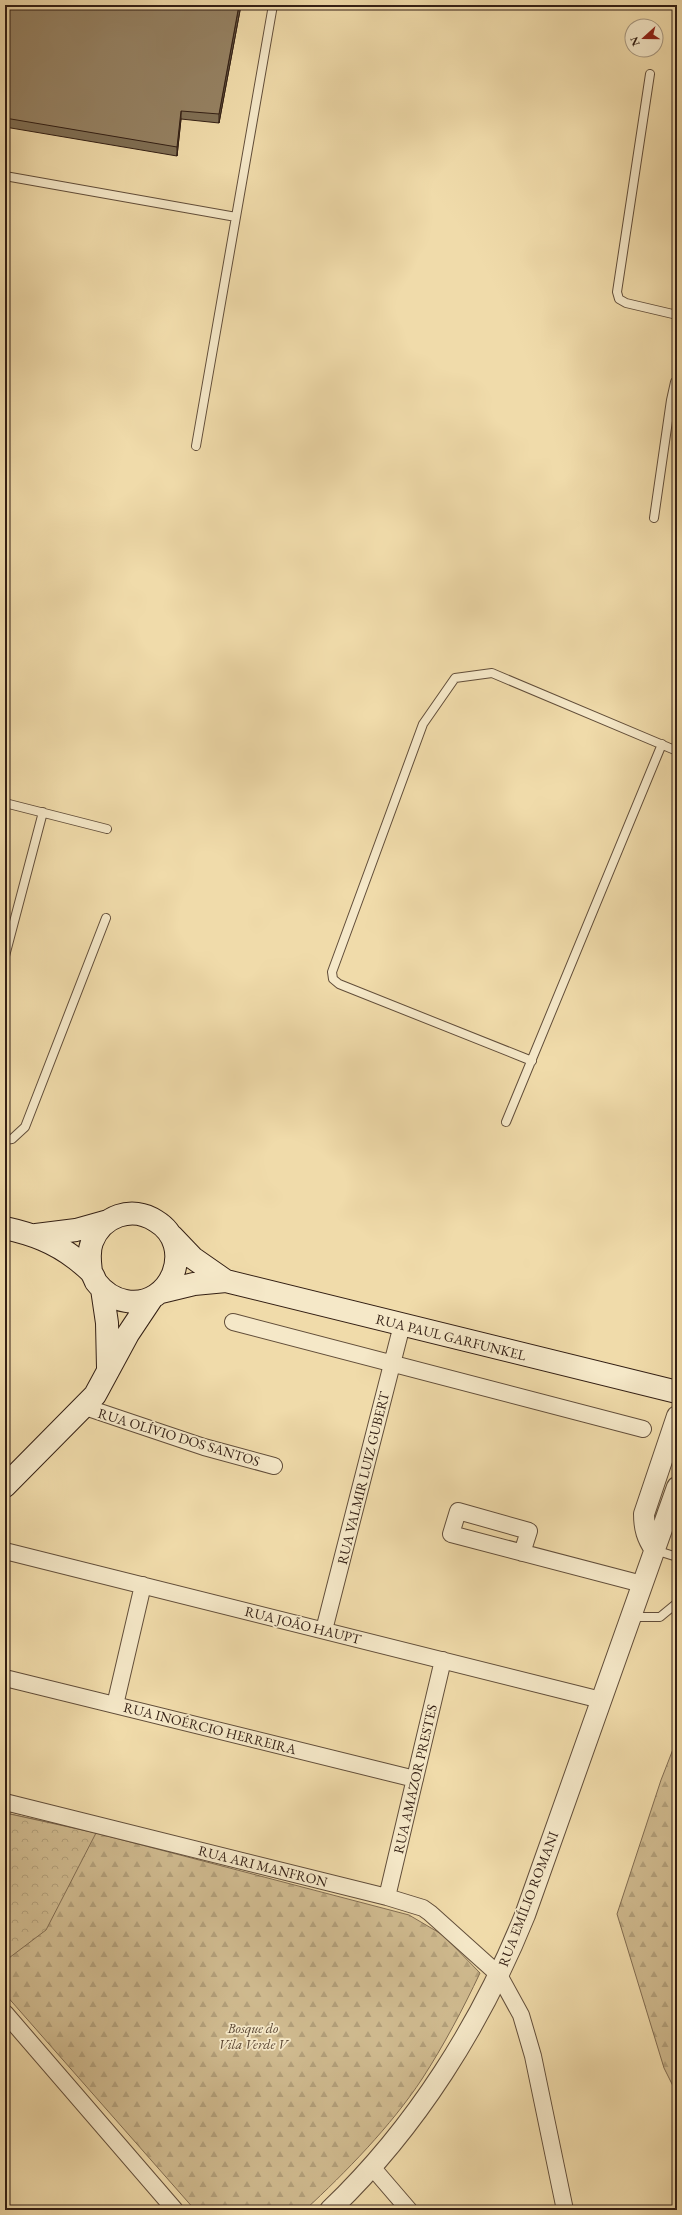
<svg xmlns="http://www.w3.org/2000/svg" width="682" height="2215" viewBox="0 0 682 2215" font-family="'EB Garamond',serif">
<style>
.forest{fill:url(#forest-firs);stroke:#826d52}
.park{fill:url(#park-crowns);stroke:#826d52}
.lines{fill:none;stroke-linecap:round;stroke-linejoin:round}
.service-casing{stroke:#624e3a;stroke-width:10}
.minor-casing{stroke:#624e3a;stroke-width:18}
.tertiary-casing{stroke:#624e3a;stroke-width:22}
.secondary-casing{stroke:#331f14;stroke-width:24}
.service{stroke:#f5e8c8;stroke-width:8}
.minor{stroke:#f5e8c8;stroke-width:16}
.tertiary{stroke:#f5e8c8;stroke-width:20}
.secondary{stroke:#f5e8c8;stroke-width:22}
.wall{fill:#806f54;stroke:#331f14}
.shaded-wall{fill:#685a45;stroke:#331f14}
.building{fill:#958162;stroke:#331f14}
.labels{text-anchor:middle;stroke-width:3.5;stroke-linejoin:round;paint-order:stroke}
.street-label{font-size:14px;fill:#331f14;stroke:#f5e8c8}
.park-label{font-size:14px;font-style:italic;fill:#5a4633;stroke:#f5e8c8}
</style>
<defs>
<pattern id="forest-firs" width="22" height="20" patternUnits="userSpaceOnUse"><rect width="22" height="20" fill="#d0bb90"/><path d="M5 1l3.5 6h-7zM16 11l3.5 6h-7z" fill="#b3a07b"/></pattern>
<pattern id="park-crowns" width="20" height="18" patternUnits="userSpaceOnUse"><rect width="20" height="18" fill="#d0bb90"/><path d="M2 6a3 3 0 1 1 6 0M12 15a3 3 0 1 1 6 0" fill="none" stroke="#b3a07b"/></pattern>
</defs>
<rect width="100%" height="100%" fill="#f0dbaa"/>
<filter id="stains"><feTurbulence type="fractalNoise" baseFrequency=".005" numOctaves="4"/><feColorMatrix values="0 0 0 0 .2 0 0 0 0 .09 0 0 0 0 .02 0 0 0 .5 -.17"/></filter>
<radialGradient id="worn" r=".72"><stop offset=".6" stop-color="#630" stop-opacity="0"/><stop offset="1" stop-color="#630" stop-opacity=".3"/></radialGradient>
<!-- forest -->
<path class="forest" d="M677 1739V2094L664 2068 617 1914 661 1780Z
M10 1814 96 1833 409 1915 443 1935 480 1973C463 2009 444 2045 422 2079 391 2126 346 2172 305 2210H195L5 1994V1820Z"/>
<!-- park -->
<path class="park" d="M10 1814 96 1833 46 1930 5 1961V1820Z"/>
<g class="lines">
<!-- service casing -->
<g class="service-casing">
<path id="service" d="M650 74 617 292 619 299 626 303 677 315
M5 176 236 217
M196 446 273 5
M654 518 671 400 675 382H677
M5 803 107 829
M5 956 43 812
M532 1061 339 984 333 979 332 972 423 724 455 678 492 673 677 751
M506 1122 662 744
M5 1140 12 1139 25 1127 106 918
M655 1550 677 1557
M631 1617H660L677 1603"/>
</g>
<!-- minor casing -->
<g class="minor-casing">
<path id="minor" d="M233 1322 643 1429
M85 1407 204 1447 274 1466
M5 1551 601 1700
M522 1553 529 1531 458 1511 451 1534 642 1584
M324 1630 402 1325
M5 1678 415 1779
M115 1705 143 1585
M5 1802 387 1897 423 1908 430 1913 499 1975 521 2015 533 2056 565 2210
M387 1897 443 1660
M5 2013 175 2210
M372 2167 409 2210"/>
</g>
<!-- tertiary casing -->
<g class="tertiary-casing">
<path id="tertiary" d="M655 1550C647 1538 644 1529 644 1514L677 1416
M330 2210C416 2128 481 2024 525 1915L677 1487"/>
</g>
<!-- secondary casing -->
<g class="secondary-casing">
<path id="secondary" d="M5 1228C32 1234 54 1242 76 1259 81 1263 86 1267 90 1271 93 1274 94 1278 96 1282 103 1291 114 1299 126 1301 172 1309 196 1245 156 1221 132 1205 102 1216 92 1242 88 1252 90 1262 91 1272
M36 1235 76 1230 108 1221
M172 1236 193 1258 226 1281
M102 1289 107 1323 108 1368
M161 1292 194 1284 226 1281 677 1392
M5 1486 95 1395 128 1334 152 1298"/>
</g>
<!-- service -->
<use href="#service" class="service"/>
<!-- minor -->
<use href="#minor" class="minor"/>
<!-- tertiary -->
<use href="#tertiary" class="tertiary"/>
<!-- secondary -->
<use href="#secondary" class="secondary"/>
</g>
<!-- wall -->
<path class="wall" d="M5 5H241L219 123 181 119 177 156 5 127Z"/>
<!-- shaded-wall -->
<path class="shaded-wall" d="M239 5H241L219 123V114Z
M181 111V119L177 156V147Z"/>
<!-- building -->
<path class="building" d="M5 5H239L219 114 181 111 177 147 5 118Z"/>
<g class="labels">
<!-- street labels -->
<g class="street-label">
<text transform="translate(451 1337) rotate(14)" y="5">RUA PAUL GARFUNKEL</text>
<text transform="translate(179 1437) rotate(17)" y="5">RUA OLÍVIO DOS SANTOS</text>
<text transform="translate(363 1478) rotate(-76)" y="5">RUA VALMIR LUIZ GUBERT</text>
<text transform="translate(303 1625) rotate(14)" y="5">RUA JOÃO HAUPT</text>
<text transform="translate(210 1728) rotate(14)" y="5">RUA INOÉRCIO HERREIRA</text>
<text transform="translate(415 1779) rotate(-77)" y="5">RUA AMAZOR PRESTES</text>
<text transform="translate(263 1866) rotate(14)" y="5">RUA ARI MANFRON</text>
<text transform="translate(528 1899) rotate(-69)" y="5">RUA EMÍLIO ROMANI</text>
</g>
<!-- park labels -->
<g class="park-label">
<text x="253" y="2033">Bosque do<tspan x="253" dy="16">Vila Verde V</tspan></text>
</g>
</g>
<!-- margin -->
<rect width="682" height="2215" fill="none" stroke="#f0dbaa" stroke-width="20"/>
<rect x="6" y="6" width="670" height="2203" fill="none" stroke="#331f14" stroke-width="2"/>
<rect x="10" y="10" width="662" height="2195" fill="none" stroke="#331f14"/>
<!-- north arrow -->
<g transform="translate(644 38) rotate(249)"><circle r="19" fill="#f5e8c8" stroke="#a79880"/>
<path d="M0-3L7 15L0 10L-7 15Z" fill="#8f2418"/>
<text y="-6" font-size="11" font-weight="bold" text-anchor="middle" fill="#331f14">N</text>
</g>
<rect width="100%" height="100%" filter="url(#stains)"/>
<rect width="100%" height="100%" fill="url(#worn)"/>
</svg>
